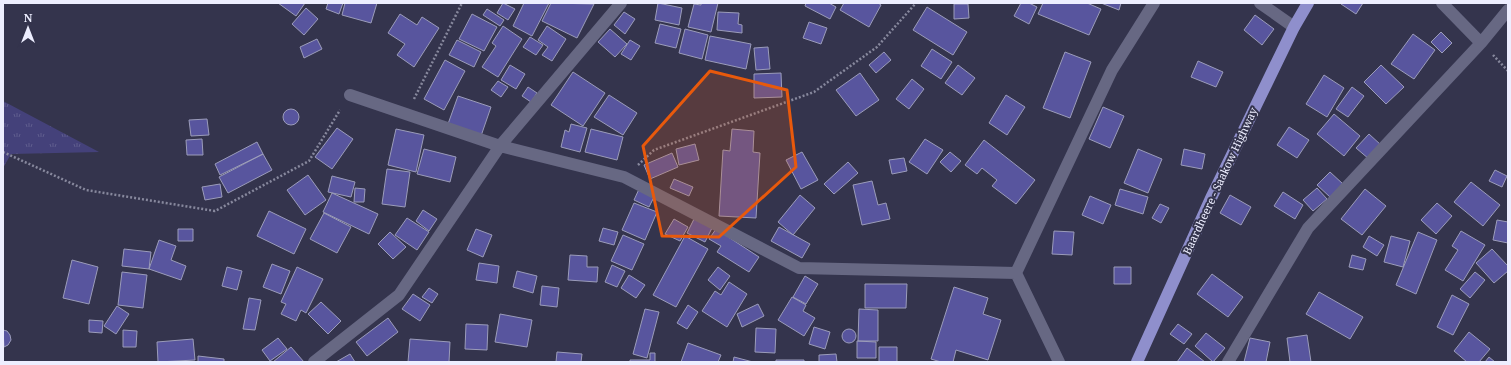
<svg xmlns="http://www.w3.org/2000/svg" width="1511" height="365" viewBox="0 0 1511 365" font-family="'Noto Serif',serif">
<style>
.grass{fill:url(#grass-tufts)}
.building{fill:#58559e;stroke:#9b9cba}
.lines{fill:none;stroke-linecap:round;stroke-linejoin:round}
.path{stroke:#87889d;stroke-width:2.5;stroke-dasharray:2 2;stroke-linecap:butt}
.minor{stroke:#676883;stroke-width:12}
.major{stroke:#8f8fcc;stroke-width:12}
.marked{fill:#e8590c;fill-opacity:0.2;stroke:#e8590c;stroke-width:3;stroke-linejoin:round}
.labels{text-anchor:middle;stroke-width:4;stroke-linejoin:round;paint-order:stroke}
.street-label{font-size:11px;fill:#edeeff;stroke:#34344d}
</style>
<defs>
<pattern id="grass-tufts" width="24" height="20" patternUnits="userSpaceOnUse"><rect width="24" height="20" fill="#44417a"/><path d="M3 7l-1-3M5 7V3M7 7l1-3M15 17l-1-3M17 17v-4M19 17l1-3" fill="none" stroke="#5f5d8e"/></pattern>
</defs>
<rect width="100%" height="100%" fill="#34344d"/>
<!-- grass -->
<path class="grass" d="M3 101 99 152 11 154 3 168Z"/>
<!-- building -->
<path class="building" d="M278 3H305L296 16Z
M328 3H343L339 14 326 9Z
M345 3H377L371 23 342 15Z
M503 3 515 9 508 20 497 13Z
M524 3H549L532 36 513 26Z
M551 3 594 4 577 38 542 21Z
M658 3 682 8 679 25 655 20Z
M701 3H718L711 32 688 27 694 4 701 5Z
M806 3H829L836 7 830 19 805 6Z
M844 3H878L881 5 869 27 840 10Z
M1021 3H1029L1037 7 1029 24 1014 16Z
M1043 3H1087L1101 9 1089 35 1038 14Z
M1101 3H1121L1119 10Z
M1342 3H1363L1356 14 1341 4Z
M954 4H968L969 18 954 19Z
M927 7 967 32 953 55 913 30Z
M306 8 318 19 304 35 292 24Z
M487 9 504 20 500 26 483 15Z
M624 12 635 19 625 34 614 25Z
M718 12 739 13 738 24 742 25V33L717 30Z
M400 14 417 25 422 17 439 28 414 67 397 55 405 44 388 33Z
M472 14 497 27 484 51 459 39Z
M1255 15 1274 29 1262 45 1244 30Z
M809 22 827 28 821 44 803 38Z
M660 24 681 29 676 48 655 43Z
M503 26 522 39 498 77 482 67 496 46 492 43Z
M547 26 566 39 552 61 542 55 548 47 538 40Z
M610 29 627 44 615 57 598 42Z
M685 29 708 35 702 59 679 53Z
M1441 32 1452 43 1442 53 1431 42Z
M1413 34 1435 50 1414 79 1391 64Z
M710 36 751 44 746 69 705 60Z
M530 37 543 45 536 55 523 47Z
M317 39 322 49 304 58 300 47Z
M457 40 481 52 474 67 449 55Z
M630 40 640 46 631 60 621 54Z
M768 47 770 69 756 70 754 48Z
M932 49 952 62 941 79 921 66Z
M884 52 891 60 876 73 869 65Z
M1065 52 1091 62 1070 118 1043 108Z
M445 60 465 71 444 110 424 99Z
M1198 61 1223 72 1216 87 1191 77Z
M510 65 525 74 516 89 501 80Z
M958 65 975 78 962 95 945 83Z
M1381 65 1404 87 1386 104 1364 82Z
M573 72 605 93 583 126 551 105Z
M781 73 782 97 754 98V74Z
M860 73 879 100 856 116 836 90Z
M1324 75 1344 88 1327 117 1306 104Z
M912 79 924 89 909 109 896 99Z
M498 81 508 87 501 97 491 90Z
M528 87 537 93 531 102 522 96Z
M1352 87 1364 96 1348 117 1336 109Z
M609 95 637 113 623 135 594 117Z
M1006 95 1025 107 1007 135 989 123Z
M458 96 491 107 481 136 448 124Z
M1103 107 1124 116 1110 148 1089 139Z
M283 117a8 8 0 1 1 16 0a8 8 0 1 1-16 0Z
M1334 114 1360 136 1344 156 1317 134Z
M207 119 209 135 191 136 189 120Z
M571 124 587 128 580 152 561 147 565 130 569 132Z
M1289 127 1309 140 1297 158 1277 145Z
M337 128 353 139 332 169 315 157Z
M396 129 424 135 416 172 388 165Z
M591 129 623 137 617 160 585 152Z
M732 129 754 131 753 152 760 153 756 218 719 216 723 150 730 151Z
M1369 134 1381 145 1369 159 1356 148Z
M202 139 203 155H187L186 140Z
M925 139 943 150 927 174 909 162Z
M984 140 1035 180 1016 204 992 186 997 180 982 168 977 174 965 165Z
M257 142 263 154 220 175 215 164Z
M695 144 699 160 679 165 676 149Z
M424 149 456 157 450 182 417 174Z
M1138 149 1162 159 1148 193 1124 183Z
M1184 149 1205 154 1202 169 1181 165Z
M802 152 818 180 801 189 786 160Z
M950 152 961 161 951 172 940 162Z
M672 153 678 167 650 179 644 165Z
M263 154 272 170 228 193 219 177Z
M904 158 907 171 892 174 889 160Z
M848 162 858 173 834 194 824 184Z
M387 169 410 172 405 207 382 204Z
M1495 170 1507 176 1502 187 1489 181Z
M1330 172 1343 184 1330 197 1317 185Z
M308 175 326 200 305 215 287 190Z
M332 176 355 182 351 197 328 192Z
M674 179 693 187 689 196 670 188Z
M872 181 878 205 886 203 890 219 862 225 853 185Z
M1471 182 1500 205 1483 226 1454 202Z
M220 184 222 197 205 200 202 187Z
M640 187 655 195 649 207 634 200Z
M355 188 365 189 364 202H354Z
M1317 188 1327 199 1313 211 1303 200Z
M1120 189 1148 197 1143 214 1115 205Z
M1365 189 1386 206 1362 235 1341 219Z
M1283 192 1303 205 1295 219 1274 206Z
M332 193 378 214 369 234 323 212Z
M800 195 815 208 793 235 778 222Z
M1230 195 1251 207 1241 225 1220 213Z
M1090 196 1111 205 1103 224 1082 215Z
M634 203 657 212 645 240 622 230Z
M1437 203 1452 216 1436 234 1421 220Z
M1160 204 1169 208 1161 223 1152 218Z
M423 210 437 219 429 231 416 221Z
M269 211 306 229 294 254 257 236Z
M324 213 351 227 337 253 310 239Z
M695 217 713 226 705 242 687 233Z
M407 218 429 232 417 250 395 235Z
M674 219 688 227 680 241 665 234Z
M1497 220 1508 222V243L1493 240Z
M779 227 810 244 802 258 771 241Z
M603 228 618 232 614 245 599 241Z
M178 229H193V241H178Z
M476 229 492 235 483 257 467 250Z
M716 229 759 257 749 272 717 252 721 246 709 239Z
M1054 231 1074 232 1072 255 1052 254Z
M1461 231 1485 245 1463 281 1445 270 1458 250 1452 246Z
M390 232 406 247 393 259 378 244Z
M1418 232 1437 240 1416 294 1396 285Z
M623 235 644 244 632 270 611 261Z
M685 236 708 249 676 307 653 295Z
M1369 236 1384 245 1377 256 1363 247Z
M1391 236 1410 241 1403 267 1384 262Z
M159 240 176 246 171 260 186 266 181 280 149 269Z
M124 249 151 252 149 269 122 266Z
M1492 249 1508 266V271L1494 283 1476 263Z
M570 255 587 256V267H598L597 282 568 280Z
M1352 255 1366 259 1363 270 1349 267Z
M72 260 98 267 89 304 63 298Z
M479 263 499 266 497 283 476 280Z
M272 264 290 271 281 294 263 287Z
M612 265 625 271 617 287 605 282Z
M227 267 242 271 237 290 222 286Z
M297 267 323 279 306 313 301 310 296 321 281 314 286 304 281 302Z
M718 267 730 276 720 290 708 280Z
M1114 267H1131V284H1114Z
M517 271 537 276 533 293 513 287Z
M122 272 147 275 143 308 118 305Z
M1475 272 1485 280 1470 298 1460 289Z
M1212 274 1243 297 1228 317 1197 294Z
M629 275 645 285 636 298 621 288Z
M805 276 818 284 806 304 793 297Z
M729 282 747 294 727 327 702 311 715 291 721 295Z
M865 284H907L906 308H865Z
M542 286 559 288 557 307 540 305Z
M954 287 988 298 983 314 1001 320 988 360 956 350 953 362H941L931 359Z
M429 288 438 294 432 303 422 297Z
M1319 292 1363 317 1350 339 1306 314Z
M413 294 430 305 420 321 402 309Z
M1452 295 1469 304 1453 335 1437 327Z
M792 297 806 305 803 311 815 318 804 336 778 320Z
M249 298 261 300 255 330 243 329Z
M321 302 341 321 328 334 308 314Z
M758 304 764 316 742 327 737 314Z
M688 305 698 312 687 329 677 323Z
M117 306 129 314 116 334 104 326Z
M645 309 659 312 647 358 633 354Z
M859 309 878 310V341H858Z
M500 314 532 320 527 347 495 342Z
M388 318 398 332 367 356 356 342Z
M89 320 103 321 102 333 89 332Z
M466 324 488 325 487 350 465 349Z
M1178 324 1192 334 1184 344 1170 334Z
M814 327 830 332 825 349 809 344Z
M756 328 776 329 775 353 755 352Z
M842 336a7 7 0 1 1 14 0a7 7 0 1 1-14 0Z
M3 330 7 331 10 335 11 340 8 345 4 347Z
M123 330 137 331 136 347H123Z
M1469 332 1490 349 1479 362H1467L1454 351Z
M1206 333 1225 348 1213 362 1195 346Z
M1307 335 1311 362H1290L1287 338Z
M278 338 287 349 270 361 262 350Z
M1250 338 1270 342 1266 362H1244Z
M193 339 195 360 158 362 157 342Z
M410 339 450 342 449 362H408Z
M857 341 876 342V358H857Z
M688 343 721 355 718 362H681Z
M291 347 304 362H273Z
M879 347H897V362H879Z
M1187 348 1205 362H1177Z
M557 352 582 354 581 362H556Z
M650 353H655V362H630V360H650Z
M350 354 355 362H336Z
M836 354 837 362H819V355Z
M198 356 224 359V362H198Z
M734 357 753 362H733Z
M1489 357 1495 362H1485Z
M776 360H804V362H776Z"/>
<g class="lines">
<!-- path -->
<path class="path" d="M1493 55 1508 71
M414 99 462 3
M3 152 86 190 215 211 309 161 340 110
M638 165 654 150 814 92 877 47 916 3"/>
<!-- minor -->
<path class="minor" d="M1260 3 1294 27
M1442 3 1481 43
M350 95 500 146 624 177 799 268 1016 273
M314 362 399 295 500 146 621 3
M1059 362 1016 273 1112 70 1154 3
M1228 362 1308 228 1481 43 1508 10"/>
<!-- major -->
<path class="major" d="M1137 362 1212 196 1294 27 1308 3"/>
</g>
<!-- marked area -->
<path class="marked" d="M710 71 787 90 796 167 719 237 662 236 643 146Z"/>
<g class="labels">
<!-- street labels -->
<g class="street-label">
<text transform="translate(1220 181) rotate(-65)" y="4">Baardheere - Saakow Highway</text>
</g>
</g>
<!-- border -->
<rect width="1511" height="365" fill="none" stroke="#edeeff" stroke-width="8"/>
<!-- north arrow -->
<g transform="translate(28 28)" stroke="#34344d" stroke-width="3" paint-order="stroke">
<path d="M0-3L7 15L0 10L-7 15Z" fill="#edeeff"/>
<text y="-6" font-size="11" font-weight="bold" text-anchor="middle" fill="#edeeff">N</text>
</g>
</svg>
